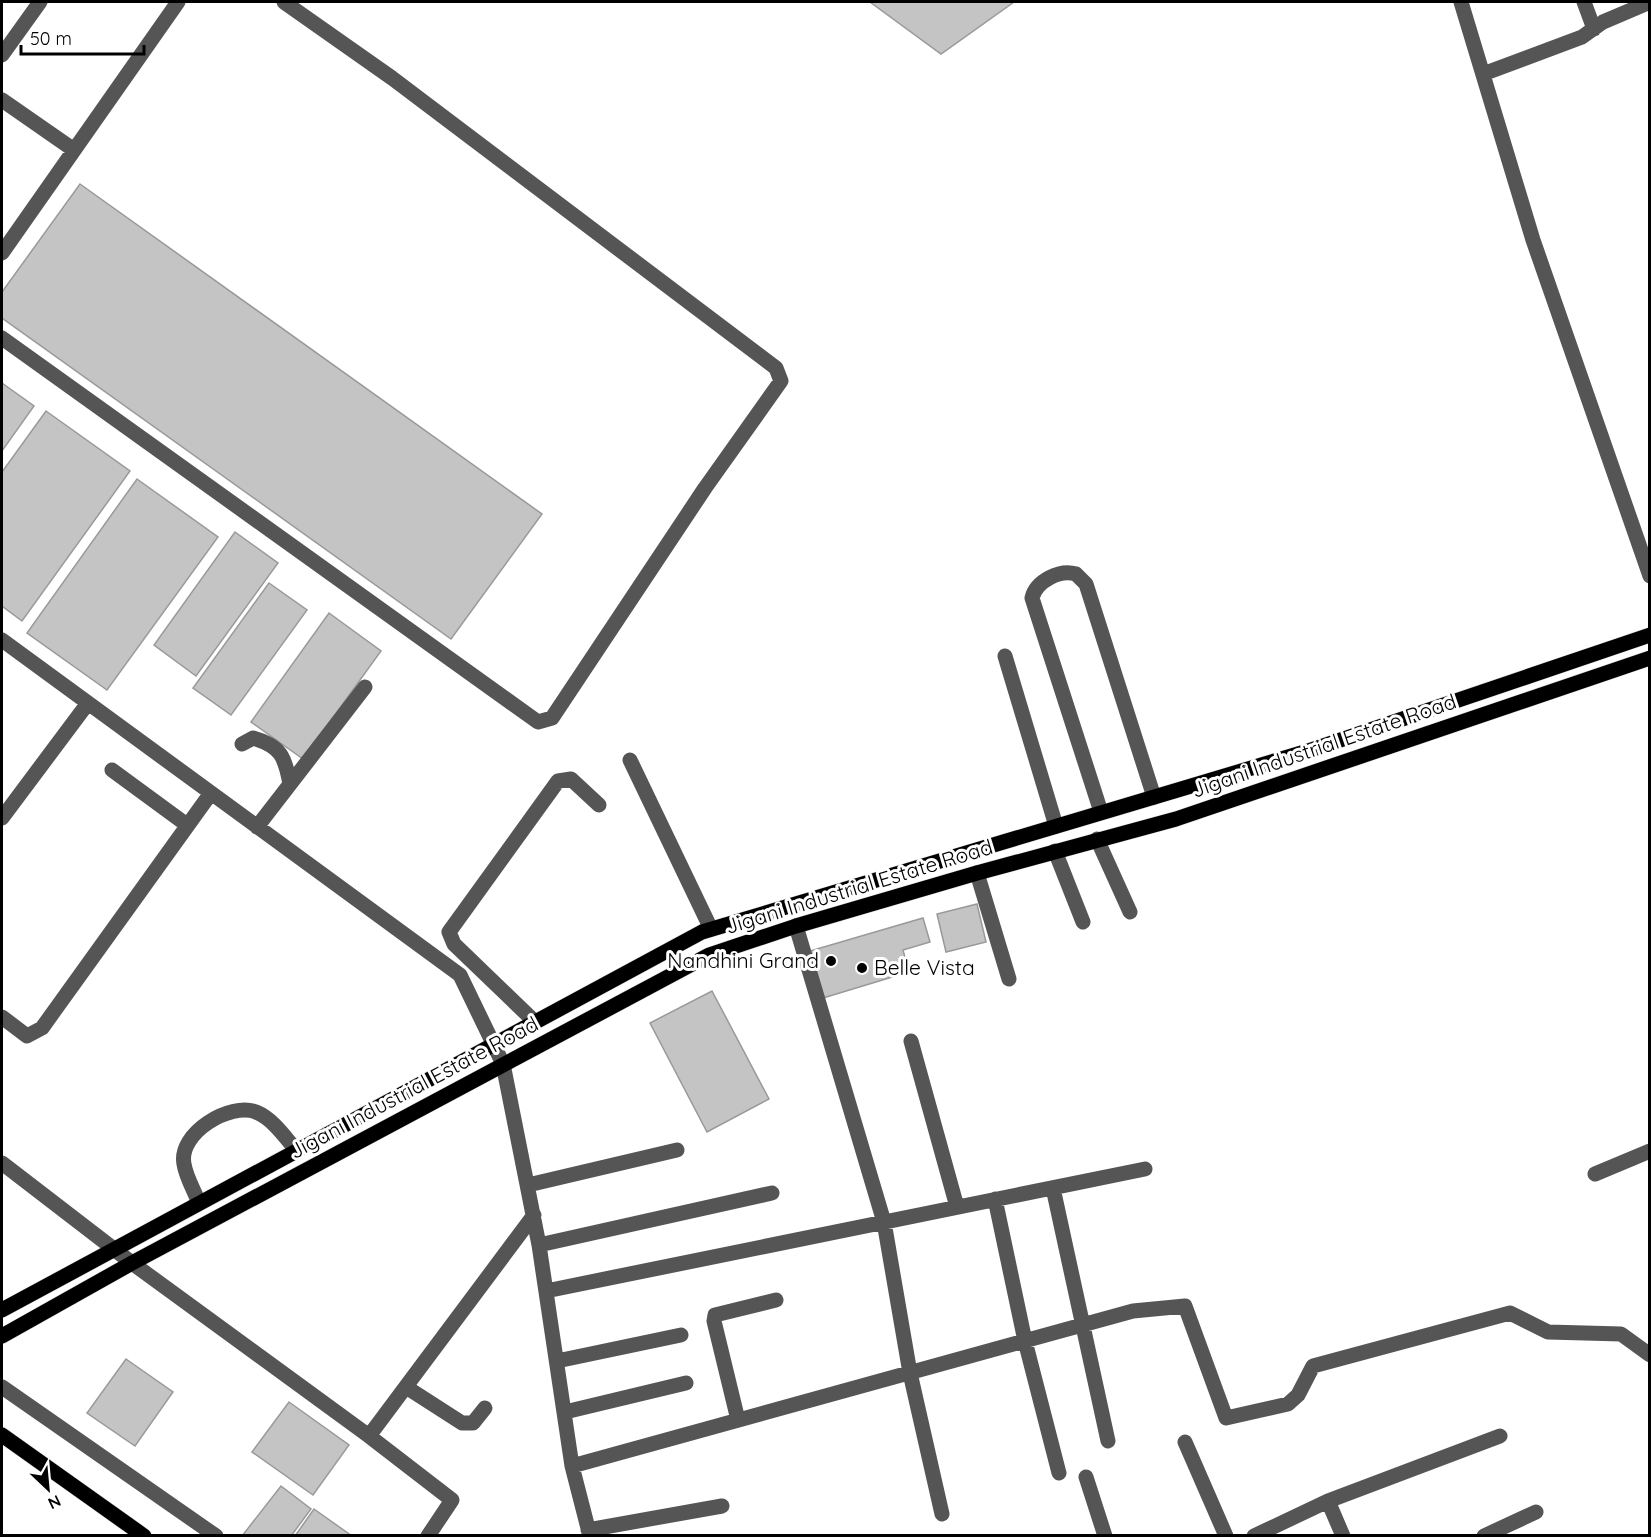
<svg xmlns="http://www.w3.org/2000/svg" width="1651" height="1537" viewBox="0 0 1651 1537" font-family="Quicksand,sans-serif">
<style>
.building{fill:#c4c4c4;stroke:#999;stroke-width:1.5}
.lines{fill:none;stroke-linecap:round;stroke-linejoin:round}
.major-casing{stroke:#dbdbdb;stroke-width:16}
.minor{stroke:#555;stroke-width:15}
.major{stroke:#000;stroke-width:15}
.poi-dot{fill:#000;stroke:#fff;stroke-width:2}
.labels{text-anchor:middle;stroke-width:6;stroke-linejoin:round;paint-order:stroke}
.street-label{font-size:21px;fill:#000;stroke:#fff}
.poi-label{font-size:21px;fill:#000;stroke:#fff;text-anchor:end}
</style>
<rect width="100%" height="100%" fill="#fff"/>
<!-- building -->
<path class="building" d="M870 2H1014L941 54Z
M80 184 542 514 451 639 2 318V292Z
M2 383 34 406 2 451Z
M46 411 130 471 22 621 2 606V472Z
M137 479 218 537 107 690 27 633Z
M235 532 278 563 196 676 154 645Z
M269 583 307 610 231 715 193 688Z
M329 613 381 651 303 759 251 722Z
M977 904 986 942 946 952 937 914Z
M923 918 930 942 903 950 909 972 823 998 810 951Z
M712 991 769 1099 707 1132 650 1023Z
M126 1359 173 1392 135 1446 87 1413Z
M289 1402 349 1445 313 1495 252 1452Z
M281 1486 311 1509 291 1536H242Z
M314 1509 352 1536H295Z"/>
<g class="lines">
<!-- major casing -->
<g class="major-casing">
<path id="major" d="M2 1310 702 932 1305 752 1650 635
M2 1336 132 1263 709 955 796 926 977 873 1176 819 1650 658
M2 1435 144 1536"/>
</g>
<!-- minor -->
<path class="minor" d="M1461 2 1533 240 1650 576
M1584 2 1594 29
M2 55 40 2
M1483 74 1582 37 1603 22 1650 2
M2 100 74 150
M2 253 178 2
M2 338 538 722 552 718 705 488 781 381 776 368 392 78 284 2
M2 640 460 975 503 1064 539 1245 572 1466 590 1536
M1005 656 1056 826
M242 744 253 738C281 746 285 757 290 784
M630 760 711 929
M112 770 187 825
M1101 812 1032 598C1036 581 1060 569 1076 574L1086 584 1154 797
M2 818 88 703
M257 827 365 687
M1097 839 1130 912
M1055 851 1083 922
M977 873 1009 979
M796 926 884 1222 910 1373 942 1514
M2 1017 27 1036 42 1028 211 793
M535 1022 454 944 449 932 558 781 571 779 599 805
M911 1041 957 1207
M2 1163 132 1263 369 1436 452 1500 428 1536
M1595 1174 1650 1151
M528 1185 677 1150
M1053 1188 1108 1441
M995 1199 1025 1341 1059 1473
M199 1203C194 1190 186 1177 184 1164 178 1133 230 1102 256 1112 273 1119 285 1137 296 1150
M539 1245 772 1193
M546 1291 1145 1169
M557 1361 681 1335
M2 1387 216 1536
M406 1387 462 1423H473L485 1408
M565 1412 686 1383
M738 1420 714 1321 715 1315 776 1300
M369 1436 534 1215
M1185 1442 1226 1536
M572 1466 1133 1311 1185 1306 1226 1418 1288 1404 1298 1395 1313 1366 1510 1313 1548 1332 1621 1334 1650 1355
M1086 1477 1105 1536
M1328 1501 1500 1436
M588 1530 722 1506
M1254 1536 1328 1501 1343 1536
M1484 1536 1536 1512"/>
<!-- major -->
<use href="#major" class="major"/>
</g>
<!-- markers -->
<g class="poi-dot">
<circle cx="831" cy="961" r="6"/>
<circle cx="862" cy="968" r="6"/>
</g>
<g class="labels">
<!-- street labels -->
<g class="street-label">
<text transform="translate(1324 746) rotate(-19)" y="7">Jigani Industrial Estate Road</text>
<text transform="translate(859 887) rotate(-17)" y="7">Jigani Industrial Estate Road</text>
<text transform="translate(414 1088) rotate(-28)" y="7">Jigani Industrial Estate Road</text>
</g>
<!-- poi labels -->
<g class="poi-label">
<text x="819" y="968">Nandhini Grand</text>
<text x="874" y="975" text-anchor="start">Belle Vista</text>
</g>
</g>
<!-- border -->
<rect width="1651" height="1537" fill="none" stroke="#000000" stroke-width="6"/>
<!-- north arrow -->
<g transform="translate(48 1489) rotate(154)" stroke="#ffffff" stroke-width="4.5" paint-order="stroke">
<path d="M0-4.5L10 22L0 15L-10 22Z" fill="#000000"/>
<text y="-9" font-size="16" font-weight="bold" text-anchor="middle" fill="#000000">N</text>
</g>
<!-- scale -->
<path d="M21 45v9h123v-9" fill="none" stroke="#000000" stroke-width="3"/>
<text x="30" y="45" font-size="18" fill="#000000" stroke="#ffffff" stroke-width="4.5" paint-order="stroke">50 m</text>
</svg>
